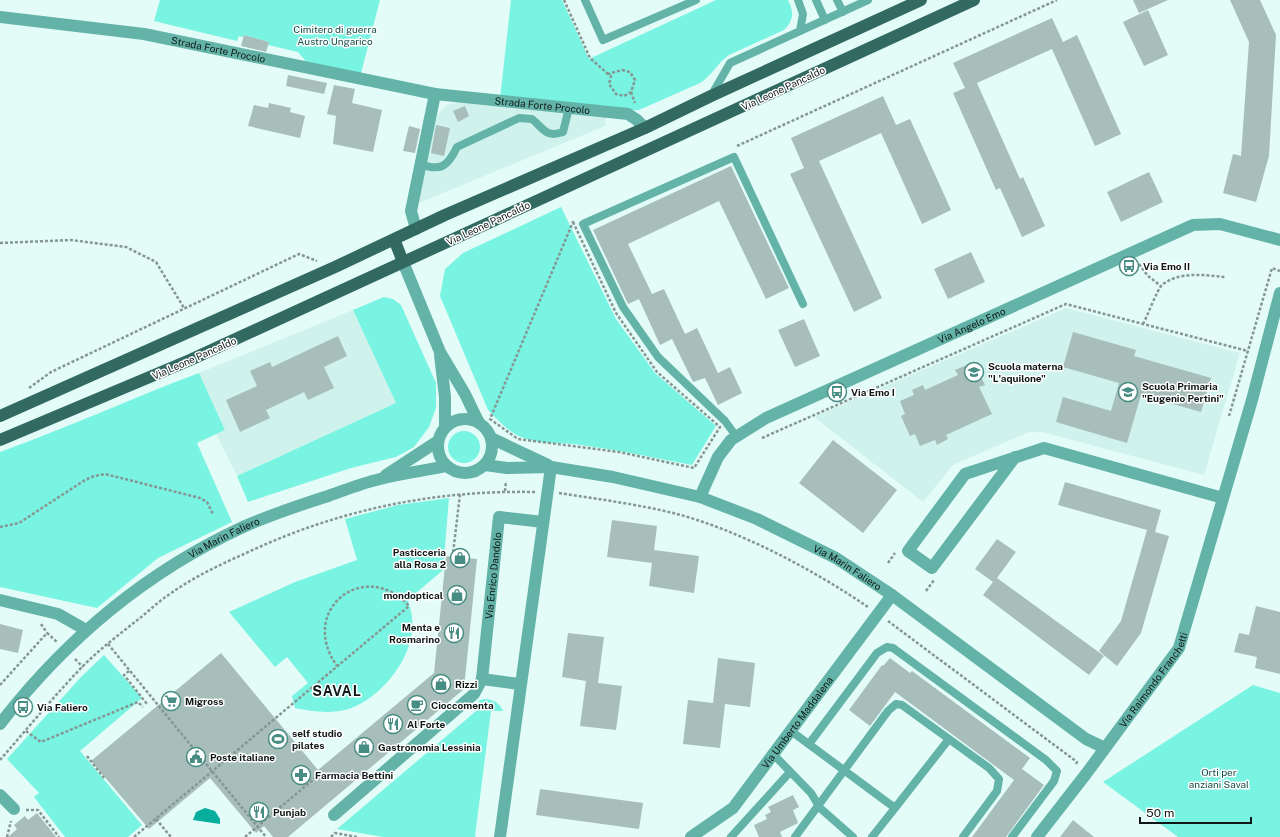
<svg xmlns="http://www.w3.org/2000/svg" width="1280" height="837" viewBox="0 0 1280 837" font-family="'Public Sans',sans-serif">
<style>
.built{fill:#d0f2ec}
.green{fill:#79f3e2}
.water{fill:#07ae9e}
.building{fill:#a7beba}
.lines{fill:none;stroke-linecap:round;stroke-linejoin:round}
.path{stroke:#859693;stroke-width:2.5;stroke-dasharray:3 2;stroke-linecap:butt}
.lane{stroke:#64b3a8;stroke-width:8}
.street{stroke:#64b3a8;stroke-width:12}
.primary{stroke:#326a62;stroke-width:12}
.labels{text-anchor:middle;stroke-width:3;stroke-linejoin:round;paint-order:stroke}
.park-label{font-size:10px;fill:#104b44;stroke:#fff}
.street-label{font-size:10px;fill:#0f1816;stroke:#fff}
.poi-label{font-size:10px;font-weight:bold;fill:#0f1816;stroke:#fff;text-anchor:start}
.district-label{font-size:14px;font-weight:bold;letter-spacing:1px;fill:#0f1816;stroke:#fff}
</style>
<rect width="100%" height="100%" fill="#e4fcf8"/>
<!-- built -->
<path class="built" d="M465 102 606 116 605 126 419 203 422 167 435 117 448 104Z
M1066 308 1240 353 1204 475 1042 432H1029L953 465 923 502 814 417Z
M353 310 396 403 237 476 216 434 225 430 199 373Z"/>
<!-- green -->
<path class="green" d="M160 0H380L360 77 308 64 298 52 268 45 269 42 244 35 243 37 239 36 237 41 154 21Z
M511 0H562L589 59 716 0H788C794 12 794 20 784 30L729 55C717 63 712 76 700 83L639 110 621 111 500 99Z
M561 207 616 319 655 373 716 426 692 465C655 458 618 450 581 445 561 442 540 445 521 437 508 432 498 420 488 410L440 296 445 269 463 253Z
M384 297 393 299 401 305 436 383V408L429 427 414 447 396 457 351 468 248 502 237 476 396 403 353 310Z
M199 373 225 430 197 443 232 522 158 558 97 608 0 587V452C67 428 132 398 199 373Z
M448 447a16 16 0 1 1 32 0a16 16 0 1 1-32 0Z
M449 498 443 570 408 600C409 606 412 612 412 618 416 653 386 692 356 706 337 715 315 712 295 708L292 696 308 683 287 657 275 667 229 612 295 582 357 560 345 519 398 505Z
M104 655 142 698 80 751 142 825 128 837H65L34 797 39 793 7 759 81 677Z
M1253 685 1280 693V837H1178L1103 782Z
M483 699C493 699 499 702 503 711H491L475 836 476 837H383L337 829 482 706 478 701Z"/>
<!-- water -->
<path class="water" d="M205 808 215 811 220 819V824L193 820 196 812Z"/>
<!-- building -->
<path class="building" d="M1133 0H1168L1139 13Z
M1230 0H1260L1276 35 1269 156 1256 202 1223 193 1233 154 1241 156 1249 42Z
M1148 10 1168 55 1144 66 1123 22Z
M1052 18 1063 42 1077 35 1121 134 1095 146 1052 49 977 83 1020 179 1023 177 1045 226 1022 237 1000 188 996 190 953 93 965 88 953 63Z
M244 35 269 42 266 52 241 46Z
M288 75 327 83 324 94 286 86Z
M334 85 355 89 352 103 382 110 373 152 333 144 336 116 327 114Z
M883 96 896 125 910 119 951 210 922 224 881 133 819 161 882 298 854 312 790 174 804 168 791 138Z
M269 103 291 108 290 112 305 116 300 138 248 126 254 105 268 108Z
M465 106 469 116 458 122 453 111Z
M436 125 450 128 444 156 431 153Z
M409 126 420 129 415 153 403 151Z
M731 166 789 288 766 299 719 201 628 244 652 294 664 289 685 334 697 328 718 373 730 367 742 393 718 405 705 378 693 382 672 339 660 345 639 299 628 304 593 230Z
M1149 172 1163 202 1121 222 1107 192Z
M971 252 985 282 948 299 934 269Z
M804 319 820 356 795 367 778 330Z
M1073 332 1136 350 1134 356 1211 378 1201 412 1141 395 1127 443 1056 422 1063 397 1111 411 1119 383 1063 367Z
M338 336 347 356 324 367 334 388 308 400 304 392 266 410 270 418 240 432 226 400 257 386 250 371 270 362 272 367Z
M974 362 985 385 979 387 992 414 946 435 948 439 937 445 935 440 920 446 915 434 910 436 901 416 905 414 900 401 914 395 912 390 923 385 925 390 958 375 955 370Z
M833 440 897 490 863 533 799 483Z
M1065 482 1161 510 1155 532 1169 536 1141 633 1117 666 1099 651 1121 621 1147 530 1058 505Z
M612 520 657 526 654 550 699 556 694 593 649 586 652 563 607 557Z
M997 539 1016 552 997 578 1104 656 1089 675 983 595 993 582 975 569Z
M446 556 477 559 464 689 288 837H273L264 826 256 833 210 778 149 829 91 761 221 653 318 770 434 673Z
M1256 606 1280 612V674L1255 668 1257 657 1234 652 1239 633 1249 635Z
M0 624 23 630 18 653 0 649Z
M568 633 604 637 598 683 622 686 616 730 580 726 586 681 562 677Z
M718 658 755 663 750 707 725 704 720 748 683 744 688 700 713 703Z
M890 658 910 673 912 671 1030 758 1022 769 1044 785 1006 837H972L1014 780 895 692 870 726 849 710 882 665 883 666Z
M540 789 643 803 639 829 536 815Z
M793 795 799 807 793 810 798 823 780 832 782 837H759L754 825 767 819 765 815 771 812 768 807Z
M37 813 56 837H8L17 829 14 825 25 816 28 820Z
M1073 820 1094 837H1060Z"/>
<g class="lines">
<!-- path -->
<path class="path" d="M564 0 590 58 608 74
M622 70 630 72 635 80 631 92 624 96 616 94 609 84 611 76 608 74Z
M631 92 635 103
M737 146 1057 0
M573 222 616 313 657 372 720 427 694 468 619 452 518 439 490 419Z
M0 243 71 240 126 247 156 262 184 308
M1139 264 1148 276 1161 286
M1143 324C1147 317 1157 290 1162 285 1179 271 1205 275 1225 277
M29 388 51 372 299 254 317 261
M1229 416 1272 268 1280 271
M762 438 1066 304 1248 351
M505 491 506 481
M559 493C597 499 636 504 673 513 737 529 814 570 868 607
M0 527 19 523 85 480 94 476 105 474 200 498 207 502 213 514
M452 562 460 494
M888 563 895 553
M926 591 934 580
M888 621 1077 762 1076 764
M41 624 47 633
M108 644 266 837
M75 659 83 667
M129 671 124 675 147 704
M0 685 47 633 57 642
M26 731 41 742 138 702 143 707
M87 756 104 778
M0 760C27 729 54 696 83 666 101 648 121 633 140 618 150 610 159 601 170 594 192 578 219 565 244 554 337 510 432 490 535 492
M26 810H38L59 837
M156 819 171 837
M7 837 11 821
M134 837 409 606C365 557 297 610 337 666
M245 837 315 778
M331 837 335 833 357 837"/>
<!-- lane -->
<path class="lane" d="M585 0 603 40 696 0
M798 0 803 14 800 31
M816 0 825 20
M837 0 843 12
M711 96 730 63 868 0
M420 164C441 172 448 166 457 147L519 118 532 119C544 129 546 138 563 132L569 108
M736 436 725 421 658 357 623 307 583 224 734 157 803 304
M791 731 895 808 872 837
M809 744 877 653 887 647 893 648 1046 760 1057 771 1054 781 1012 837
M773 754 811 793 820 808 853 837
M895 808 949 739
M731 837 790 772
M795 837 888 711 896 704 902 705 989 768 999 779 997 791 963 837"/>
<!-- street -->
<g class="street">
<path id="s1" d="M0 17 144 34 435 94 628 114 637 120 645 128"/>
<path d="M416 229 411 211 435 94"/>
<path d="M403 262 440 352 465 394 479 423"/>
<path d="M440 355 445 397V427"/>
<circle cx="465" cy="446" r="27"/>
<path d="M491 438 548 465"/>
<path d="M1015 457 932 568 908 551 965 474 1044 448 1223 498"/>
<path id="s2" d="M485 465 507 468 551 467 613 477 700 497 757 519 836 558 892 595 1086 739 1105 748"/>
<path d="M386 475 438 441"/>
<path id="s3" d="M700 497 718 457 731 440 766 418 1193 225 1220 224 1280 240"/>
<path d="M0 600 58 614 86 630"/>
<path d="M482 679 519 684"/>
<path id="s4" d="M0 724C65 640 146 572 243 527 270 515 300 505 328 496 345 490 363 483 380 479 402 473 424 471 446 466"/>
<path d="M0 795 14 809"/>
<path id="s5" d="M334 815 474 694 482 679 499 517 543 522"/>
<path d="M500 837 551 467"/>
<path id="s6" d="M691 837 733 808 892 595"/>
<path id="s7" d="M1037 837 1086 774 1179 648 1252 400 1280 293"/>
</g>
<!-- primary -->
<path class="primary" d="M394 239 403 262
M0 416 335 267 445 215 645 128 711 96 921 0
M0 440 190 360 974 0"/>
</g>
<!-- icons -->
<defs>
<g id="bus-ring" transform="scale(1)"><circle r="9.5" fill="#fff" stroke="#488d83" stroke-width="1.5"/><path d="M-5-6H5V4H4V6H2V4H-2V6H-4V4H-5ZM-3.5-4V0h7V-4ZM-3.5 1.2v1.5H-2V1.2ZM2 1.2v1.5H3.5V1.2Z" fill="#488d83"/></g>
<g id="school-ring" transform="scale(1)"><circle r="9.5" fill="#fff" stroke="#488d83" stroke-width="1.5"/><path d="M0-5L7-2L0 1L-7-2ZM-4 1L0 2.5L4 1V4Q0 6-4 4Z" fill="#488d83"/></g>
<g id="shop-ring" transform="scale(1)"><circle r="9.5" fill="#fff" stroke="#488d83" stroke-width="1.5"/><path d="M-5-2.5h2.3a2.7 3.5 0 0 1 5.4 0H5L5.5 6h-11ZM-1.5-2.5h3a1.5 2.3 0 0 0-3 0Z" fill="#488d83"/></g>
<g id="restaurant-ring" transform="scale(1)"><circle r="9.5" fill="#fff" stroke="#488d83" stroke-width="1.5"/><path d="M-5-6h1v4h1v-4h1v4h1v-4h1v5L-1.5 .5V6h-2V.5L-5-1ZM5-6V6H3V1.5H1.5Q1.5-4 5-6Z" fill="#488d83"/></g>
<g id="supermarket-ring" transform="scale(1)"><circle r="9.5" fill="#fff" stroke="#488d83" stroke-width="1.5"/><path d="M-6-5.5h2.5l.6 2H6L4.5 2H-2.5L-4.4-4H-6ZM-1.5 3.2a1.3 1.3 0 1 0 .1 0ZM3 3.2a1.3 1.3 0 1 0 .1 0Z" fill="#488d83"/></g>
<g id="cafe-ring" transform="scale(1)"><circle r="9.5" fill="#fff" stroke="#488d83" stroke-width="1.5"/><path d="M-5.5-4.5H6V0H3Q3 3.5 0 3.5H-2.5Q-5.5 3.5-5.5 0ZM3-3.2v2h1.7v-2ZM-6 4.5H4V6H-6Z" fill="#488d83"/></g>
<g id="stadium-ring" transform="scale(1)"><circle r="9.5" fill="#fff" stroke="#488d83" stroke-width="1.5"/><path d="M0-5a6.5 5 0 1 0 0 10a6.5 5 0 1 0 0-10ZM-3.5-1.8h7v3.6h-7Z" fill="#488d83"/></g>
<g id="civic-ring" transform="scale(1)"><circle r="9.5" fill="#fff" stroke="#488d83" stroke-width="1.5"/><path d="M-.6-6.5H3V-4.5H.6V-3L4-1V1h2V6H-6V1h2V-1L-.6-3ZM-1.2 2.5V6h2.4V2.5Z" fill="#488d83"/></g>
<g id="pharmacy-ring" transform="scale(1)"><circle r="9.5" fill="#fff" stroke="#488d83" stroke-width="1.5"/><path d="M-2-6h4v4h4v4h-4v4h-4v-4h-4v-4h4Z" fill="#488d83"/></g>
</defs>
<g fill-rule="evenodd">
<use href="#bus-ring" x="1129" y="266"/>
<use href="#school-ring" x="974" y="372"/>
<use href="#bus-ring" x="837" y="392"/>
<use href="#school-ring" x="1128" y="392"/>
<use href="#shop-ring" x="460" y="558"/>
<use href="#shop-ring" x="457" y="595"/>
<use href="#restaurant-ring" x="454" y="633"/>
<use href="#shop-ring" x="441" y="684"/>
<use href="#supermarket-ring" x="171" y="701"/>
<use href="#cafe-ring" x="417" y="705"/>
<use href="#bus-ring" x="23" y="707"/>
<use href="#restaurant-ring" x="393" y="724"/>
<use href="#stadium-ring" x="278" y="739"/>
<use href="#shop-ring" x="364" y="747"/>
<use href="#civic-ring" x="196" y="757"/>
<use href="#pharmacy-ring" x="301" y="775"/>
<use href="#restaurant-ring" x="259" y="812"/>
</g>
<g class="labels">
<!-- park labels -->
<g class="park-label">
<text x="335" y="33">Cimitero di guerra<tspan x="335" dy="12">Austro Ungarico</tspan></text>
<text x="1219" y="776">Orti per<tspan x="1219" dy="12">anziani Saval</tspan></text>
</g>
<!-- street labels -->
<g class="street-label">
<text dy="4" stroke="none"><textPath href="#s1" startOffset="221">Strada Forte Procolo</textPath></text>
<text transform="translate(783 88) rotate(-25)" y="4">Via Leone Pancaldo</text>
<text dy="4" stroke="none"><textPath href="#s1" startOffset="550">Strada Forte Procolo</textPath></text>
<text transform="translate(488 223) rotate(-25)" y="4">Via Leone Pancaldo</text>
<text dy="4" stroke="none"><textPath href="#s3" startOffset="332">Via Angelo Emo</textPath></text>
<text transform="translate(194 358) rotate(-24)" y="4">Via Leone Pancaldo</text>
<text dy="4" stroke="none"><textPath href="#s4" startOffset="294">Via Marin Faliero</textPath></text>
<text dy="4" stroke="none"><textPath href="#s2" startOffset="382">Via Marin Faliero</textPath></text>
<text dy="4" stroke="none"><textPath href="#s5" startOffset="306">Via Enrico Dandolo</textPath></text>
<text dy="4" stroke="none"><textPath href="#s7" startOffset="196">Via Raimondo Franchetti</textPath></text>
<text dy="4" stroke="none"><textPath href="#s6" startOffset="158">Via Umberto Maddalena</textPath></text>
</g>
<!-- poi labels -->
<g class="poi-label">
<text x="1143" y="270">Via Emo II</text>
<text x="988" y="370">Scuola materna<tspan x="988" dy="12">"L'aquilone"</tspan></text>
<text x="1142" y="390">Scuola Primaria<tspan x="1142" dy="12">"Eugenio Pertini"</tspan></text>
<text x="851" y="396">Via Emo I</text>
<text x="446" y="556" text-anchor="end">Pasticceria<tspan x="446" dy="12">alla Rosa 2</tspan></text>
<text x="443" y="599" text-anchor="end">mondoptical</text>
<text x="440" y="631" text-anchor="end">Menta e<tspan x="440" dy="12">Rosmarino</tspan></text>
<text x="455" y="688">Rizzi</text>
<text x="185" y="705">Migross</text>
<text x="431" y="709">Cioccomenta</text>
<text x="37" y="711">Via Faliero</text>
<text x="407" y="728">Al Forte</text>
<text x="292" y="737">self studio<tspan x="292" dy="12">pilates</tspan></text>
<text x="378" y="751">Gastronomia Lessinia</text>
<text x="210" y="761">Poste italiane</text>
<text x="315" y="779">Farmacia Bettini</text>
<text x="273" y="816">Punjab</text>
</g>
<!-- district labels -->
<g class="district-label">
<text x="337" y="696">SAVAL</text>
</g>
</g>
<!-- scale -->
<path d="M1140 817v6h111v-6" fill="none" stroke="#0f1816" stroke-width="2"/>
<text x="1146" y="817" font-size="12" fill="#0f1816" stroke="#ffffff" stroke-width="3" paint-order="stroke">50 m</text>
</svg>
